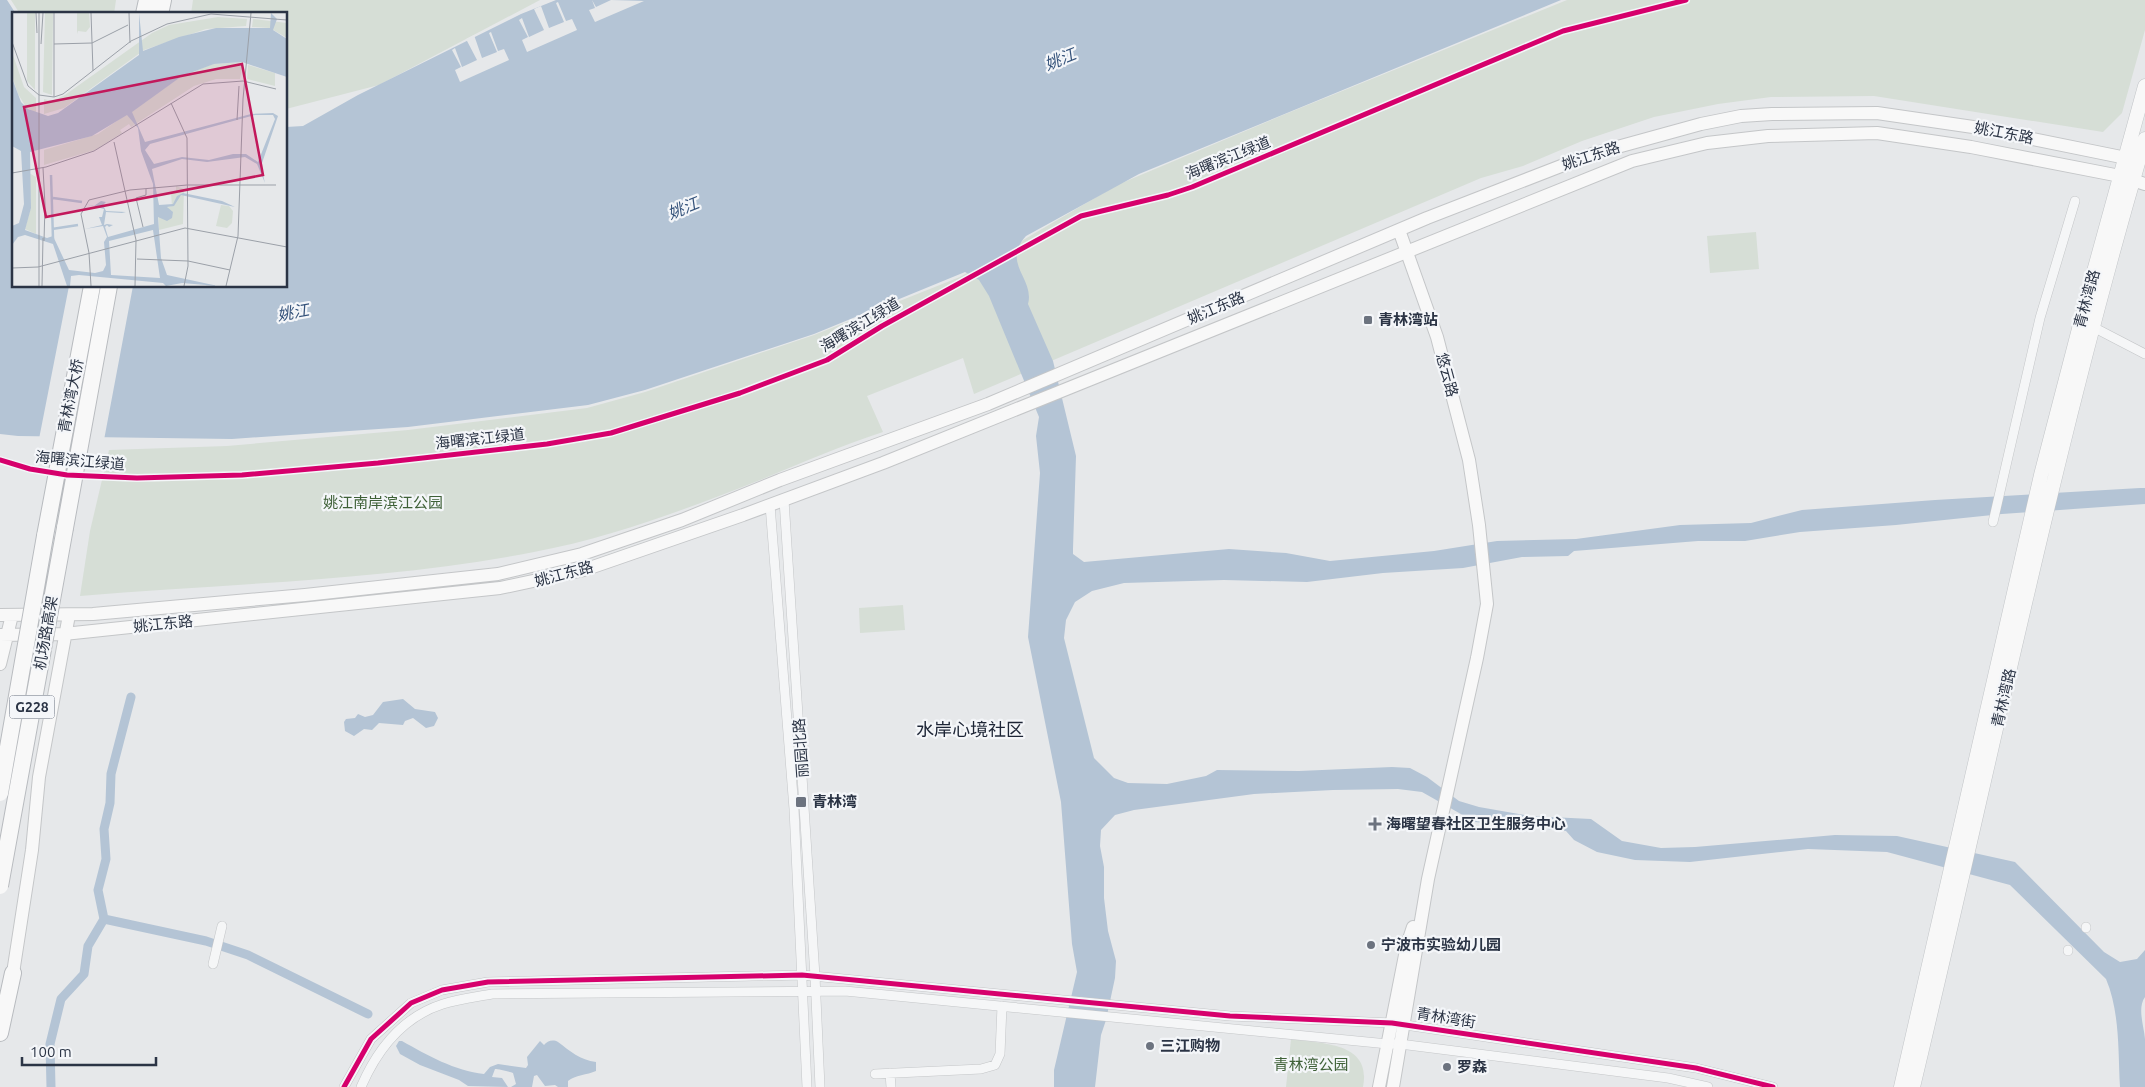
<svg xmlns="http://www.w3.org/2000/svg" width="2145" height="1087" viewBox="0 0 2145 1087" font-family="Ubuntu,'Noto Sans SC',sans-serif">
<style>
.green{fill:#d6ded6}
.water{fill:#b4c4d5}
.pier{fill:#e6e8ea}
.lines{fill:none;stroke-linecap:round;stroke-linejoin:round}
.canal{stroke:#b4c4d5;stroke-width:9}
.street-casing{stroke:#c4c6c8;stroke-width:10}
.secondary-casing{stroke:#c4c6c8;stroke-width:14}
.primary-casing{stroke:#c2c5c8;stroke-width:15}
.highway-casing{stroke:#b8bbbf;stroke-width:18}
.street{stroke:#f5f6f7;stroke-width:9}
.secondary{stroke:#f8f8f8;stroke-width:12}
.primary{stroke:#f8f8f8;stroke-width:14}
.highway{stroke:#f8f8f8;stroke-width:16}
.highway-bridge-casing{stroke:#b8bbbf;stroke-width:18;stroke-linecap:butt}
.highway-bridge{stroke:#f8f8f8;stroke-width:16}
.cycleway-casing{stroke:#f4f6f9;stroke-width:8}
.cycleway{stroke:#d6006c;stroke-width:5}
.poi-dot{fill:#6c737f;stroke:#f4f6f9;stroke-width:2}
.labels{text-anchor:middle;stroke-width:4.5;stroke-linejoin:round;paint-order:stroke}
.shield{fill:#f4f6f9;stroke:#676e7b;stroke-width:1}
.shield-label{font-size:14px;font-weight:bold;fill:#2b3445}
.street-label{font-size:15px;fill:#2b3445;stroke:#f4f6f9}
.poi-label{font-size:15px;font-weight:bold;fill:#2b3445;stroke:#f4f6f9;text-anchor:start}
.park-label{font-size:15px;fill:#3f6138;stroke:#f4f6f9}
.water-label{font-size:16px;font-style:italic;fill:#34527a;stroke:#f4f6f9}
.quarter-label{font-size:18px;fill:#1d2536;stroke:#f4f6f9}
.inset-river{fill:none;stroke:#b4c4d5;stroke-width:2.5}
.inset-road{fill:none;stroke:#9ba0a8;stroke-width:1}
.view{fill:#c2185b;fill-opacity:0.15;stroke:#c2185b;stroke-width:2.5}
.inset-edge{fill:none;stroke:#2b3445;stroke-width:2.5}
</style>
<rect width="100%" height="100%" fill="#e6e8ea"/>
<!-- green -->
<path class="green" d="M11 0H116L114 14H20Z
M193 0H540L379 85 286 109V14H191Z
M1567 0H2145V30L2122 113 2103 132 1874 96 1771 97 1718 104 1654 117 1582 141 1523 166 1481 178 974 394 963 358 867 396 883 432C839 446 798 465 755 482 684 510 609 538 534 552 385 581 231 583 80 596L90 531 109 450 227 446 408 430 587 408 645 392 814 335 960 277 1117 185 1283 115Z
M1756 232 1759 269 1710 273 1707 236Z
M903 605 905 630 860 633 859 608Z
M1291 1039C1323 1044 1372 1042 1363 1087H1286Z"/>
<!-- water -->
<path class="water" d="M0 0H7L16 14H14V286H286V127L303 126 358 95 521 14 556 0H1561L1139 174 1026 236C1001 263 1035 279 1028 304L1053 361 1076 456 1073 549V554L1084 562 1229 549 1286 553 1330 561 1434 551 1497 541 1576 539 1680 525 1751 523 1802 510 1935 500 2140 488H2145V504L2002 514 1896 525 1800 532 1745 541H1698L1574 551 1568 556 1522 557 1463 568 1383 573 1307 582 1224 580 1124 583 1092 591 1075 602 1066 620 1064 638 1094 758 1114 778 1128 783 1167 784 1206 776 1217 770 1299 771 1392 767 1410 768 1427 777 1459 801 1479 807 1530 816 1591 819 1622 841 1661 848 1695 847 1835 835 1897 836 2015 862 2104 952 2120 962 2137 959 2145 950V997C2137 1008 2144 1026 2145 1039 2145 1055 2145 1071 2145 1087H2120C2118 1052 2120 1012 2106 979L2010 885 1887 852 1808 849 1690 862 1635 860 1597 852 1574 840 1566 831 1475 822 1422 792 1398 789 1333 790 1254 794 1134 810 1115 815 1101 830 1100 846 1104 867V898L1108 931 1116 961 1115 978 1106 1020 1101 1035 1095 1087H1054V1070L1077 972 1072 944 1061 802 1028 637 1040 473 1036 436 1039 417 989 296 979 280 965 272 814 334 645 390 588 405 408 427 232 439 18 436 0 434Z
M403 699 415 709 435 712 438 718 434 726 426 728 413 718 405 721 403 725 379 723 372 730 364 729 354 736 345 731 344 722 346 719 355 718 358 714 365 717 373 715 383 702Z
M399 1041H402C427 1055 455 1071 484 1074L490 1067 498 1064 526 1068 528 1065 527 1057 540 1041 544 1045C547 1041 553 1039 558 1042 570 1051 580 1060 596 1062V1071C587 1075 575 1075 568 1081V1087H558L555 1085 545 1086 537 1075 534 1076 532 1087H511L516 1084 513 1073C511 1072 498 1069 495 1069L492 1077 502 1078 508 1087 468 1086 459 1080 420 1065 400 1054 396 1046Z"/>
<!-- pier -->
<path class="pier" d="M592 0 596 7 611 0 644 1 595 22 589 10 595 8Z
M558 2 566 21 572 19 577 30 527 52 522 40 528 37 519 20 522 18 529 37 544 30 534 9 541 6 549 28 564 22 556 3Z
M491 32 498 51 504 49 509 60 460 82 455 70 461 67 452 50 455 48 462 67 477 60 466 39 474 35 482 58 497 52 489 33Z
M69 286H133L104 440 39 439Z"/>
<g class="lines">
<!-- canal -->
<path class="canal" d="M104 919 206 941 248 955 368 1014
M51 1087 50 1044 61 999 84 974 88 946 104 919 98 890 106 859 104 829 110 803 111 774 131 697"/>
<!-- street casing -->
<g class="street-casing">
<path id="street" d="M2093 327 2145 354
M784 500 815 976 820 1087
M770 505 794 809 807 1087
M1993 522 2040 318 2075 201
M2086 928V927
M2068 951V950
M213 964 222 926
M890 1073 891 1087
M875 1074 981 1069 995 1065 1000 1054 1002 1006
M344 1087 371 1039 411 1003 442 990 488 982 802 975 1230 1016 1392 1023 1696 1068 1773 1087
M361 1087C377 1050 402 1017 443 1004 459 999 476 997 492 994L845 991 1388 1044H1400L1668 1078 1708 1087"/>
</g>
<!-- secondary casing -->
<g class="secondary-casing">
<path id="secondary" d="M0 615 93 614 305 595 498 574 582 554 682 520 780 480 988 404 1427 218 1592 154 1701 124 1741 116 1772 114 1877 113 1973 127 2136 160
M0 635 64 634 500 588 584 570 743 515 883 463 1632 161 1707 143 1768 136 1877 133 1971 147 2120 176 2145 184
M0 664 12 615
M13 973 32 850 39 777 69 615
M1379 1087 1407 945 1413 927
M1393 1087 1428 879 1477 658 1487 604 1479 525 1469 460 1437 337 1399 230"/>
</g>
<!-- primary casing -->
<g class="primary-casing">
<path id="primary" d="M1901 1087 2041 475 2093 275 2145 86
M1913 1087C1989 771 2053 451 2145 139"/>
</g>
<!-- highway casing -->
<g class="highway-casing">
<path id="highway" d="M144 14 147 0
M160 14 163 0
M65 528 109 286
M45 536 92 286
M0 1033 13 973"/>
</g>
<!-- street -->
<use href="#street" class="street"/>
<!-- secondary -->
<use href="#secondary" class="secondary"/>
<!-- primary -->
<use href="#primary" class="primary"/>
<!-- highway -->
<use href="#highway" class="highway"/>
<!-- highway-bridge casing -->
<g class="highway-bridge-casing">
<path id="highway-bridge" d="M0 793 45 536
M0 886 65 528"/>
</g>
<!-- highway-bridge -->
<use href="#highway-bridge" class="highway-bridge"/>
<!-- cycleway casing -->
<g class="cycleway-casing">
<path id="cycleway" d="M0 460 30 469 67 475 137 478 242 475 378 463 547 444 611 433 740 393 827 360 882 326 1081 216 1168 195 1192 187 1563 31 1686 0
M344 1087 371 1039 411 1003 442 990 488 982 802 975 1230 1016 1392 1023 1696 1068 1773 1087"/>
</g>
<!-- cycleway -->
<use href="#cycleway" class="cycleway"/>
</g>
<!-- markers -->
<g class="poi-dot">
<rect x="1363" y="315" width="10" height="10" rx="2.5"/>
<rect x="795" y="796" width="12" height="12" rx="2.5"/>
<path d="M1372.5 816.5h5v5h5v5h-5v5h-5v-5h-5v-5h5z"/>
<circle cx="1371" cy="945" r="5"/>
<circle cx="1150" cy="1046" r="5"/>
<circle cx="1447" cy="1067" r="5"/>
</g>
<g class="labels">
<!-- shield labels -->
<rect class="shield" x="9.5" y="695.5" width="45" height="23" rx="4"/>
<g class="shield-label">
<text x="32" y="712">G228</text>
</g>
<!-- street labels -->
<g class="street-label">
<text transform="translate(2004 133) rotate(11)" y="5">姚江东路</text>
<text transform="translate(1591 156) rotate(-18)" y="5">姚江东路</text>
<text transform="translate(1228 158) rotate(-22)" y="5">海曙滨江绿道</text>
<text transform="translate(2087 299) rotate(-75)" y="5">青林湾路</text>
<text transform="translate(1216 308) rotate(-23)" y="5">姚江东路</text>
<text transform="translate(860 325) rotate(-31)" y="5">海曙滨江绿道</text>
<text transform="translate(1447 375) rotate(75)" y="5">悠云路</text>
<text transform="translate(71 396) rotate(-79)" y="5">青林湾大桥</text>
<text transform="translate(480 439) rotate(-6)" y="5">海曙滨江绿道</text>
<text transform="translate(80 461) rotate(5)" y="5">海曙滨江绿道</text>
<text transform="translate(564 574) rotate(-15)" y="5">姚江东路</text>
<text transform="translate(163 624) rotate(-6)" y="5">姚江东路</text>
<text transform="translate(46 633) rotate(-80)" y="5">机场路高架</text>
<text transform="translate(2004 698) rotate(-77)" y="5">青林湾路</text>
<text transform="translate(801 748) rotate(-94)" y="5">丽园北路</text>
<text transform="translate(1446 1018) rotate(9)" y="5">青林湾街</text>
</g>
<!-- poi labels -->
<g class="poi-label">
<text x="1378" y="325">青林湾站</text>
<text x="812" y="807">青林湾</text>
<text x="1386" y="829">海曙望春社区卫生服务中心</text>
<text x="1381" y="950">宁波市实验幼儿园</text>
<text x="1160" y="1051">三江购物</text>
<text x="1457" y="1072">罗森</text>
</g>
<!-- park labels -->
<g class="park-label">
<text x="383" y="508">姚江南岸滨江公园</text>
<text x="1311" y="1070">青林湾公园</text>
</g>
<!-- water labels -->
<g class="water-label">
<text transform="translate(1060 59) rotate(-22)" y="6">姚江</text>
<text transform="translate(683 208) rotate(-22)" y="6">姚江</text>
<text transform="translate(293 312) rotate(-10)" y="6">姚江</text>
</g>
<!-- quarter labels -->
<g class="quarter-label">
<text x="970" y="736">水岸心境社区</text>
</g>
</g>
<!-- overview -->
<g transform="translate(12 12)">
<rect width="275" height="275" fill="#e6e8ea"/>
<path d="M15 1H23V78L15 69ZM33 1H41L40 83 31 80ZM65 1H77L78 15 74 20 66 19 65 22ZM206 5 235 7 234 14 194 17 132 38 52 96 32 102V87L40 89 53 83 140 21 157 13ZM241 7 275 11V26L258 16 240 15ZM0 40 12 75 24 86V101L14 95 6 82 0 64ZM231 50 228 67H204L182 74 119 115 117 112 108 118 110 121 83 138 32 153V138L86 122 170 64 201 52ZM236 53 263 61V74L235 67ZM17 161 24 165V222L13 217 19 195ZM164 174 172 177 171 212 147 218 146 198 160 194 159 181H164ZM209 193 217 194 221 199 220 211 215 216 204 214Z" fill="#d6ded6"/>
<path d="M127 1 131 39 167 25 204 16H258L259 1 265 7 261 18 275 27V65L230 50 202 52 170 64 120 100 133 130 239 102 261 101 266 104 249 154 253 171 245 152 233 145 195 150 170 147 140 157 147 193 161 192 165 184 171 181 210 189 223 195 169 183 162 194 155 195 161 200 160 206 155 209 146 205 149 246 155 263 206 274 170 271 154 274 151 271 67 263 59 264 58 274H55L41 232 13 223 6 225 0 233V214L7 211 12 192 9 139 0 134V66L9 90 16 97 36 104 46 101 127 43ZM115 103 126 116 129 139 141 172 142 212 96 225 93 215 95 213 97 215 101 213 95 212 92 213 94 200 110 201 114 200 94 199 91 193 94 190 89 189 82 194 73 192 92 197 90 205H87L90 213 73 217 91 214 95 225 92 230 94 253 91 259 83 261 57 258 41 224 35 226 13 218 19 196 18 140 80 124ZM243 103H261L263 107 246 150 234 142H221L197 148 170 145 142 152 133 138 138 132ZM141 218 148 266 99 263 97 229Z" fill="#b4c4d5" fill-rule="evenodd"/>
<path class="inset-river" d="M39 163 41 227M41 186 70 190M40 217 66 213"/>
<path class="inset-road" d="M24 1 25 21M27 1V274M42 1V85M79 1 81 59M117 1 118 31M0 30 16 74 27 83 42 85 51 82 119 29 155 12 199 2 275 8M29 32 31 1M42 32 80 31 116 13M159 91 175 126 176 254 172 274M225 108 227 74M102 130 124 228M31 156 33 193M0 161 34 155 82 139 191 72 231 69 264 77M124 186 131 215M124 186 134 183V177M32 229 33 193M125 247 176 249 218 258M0 256 26 255 173 216 275 235M30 274 31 226M79 274 77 241 69 202 77 188 118 178 175 173H264M123 274 124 228M214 274 226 224 231 87 239 1"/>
<path class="view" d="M230 52 251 163 34 205 12 95Z"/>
<rect width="275" height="275" class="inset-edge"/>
</g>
<!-- scale -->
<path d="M22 1057v8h134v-8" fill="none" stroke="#2b3445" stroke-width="2.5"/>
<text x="30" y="1057" font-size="15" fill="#2b3445" stroke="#f4f6f9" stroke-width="4" paint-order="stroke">100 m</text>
</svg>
